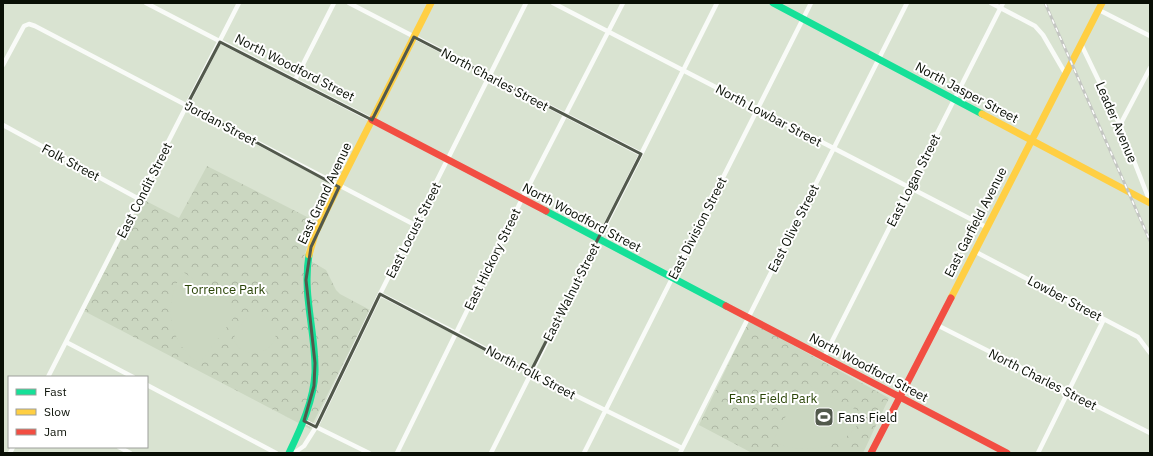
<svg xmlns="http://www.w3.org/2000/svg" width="1153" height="456" viewBox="0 0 1153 456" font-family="'IBM Plex Sans',sans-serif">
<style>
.park{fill:url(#park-crowns)}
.pitch{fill:#cbd7c1}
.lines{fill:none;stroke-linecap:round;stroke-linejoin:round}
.street{stroke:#f9fbf8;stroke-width:4.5}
.fast{stroke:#16e098;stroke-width:7}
.slow{stroke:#ffcf43;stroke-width:7}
.jam{stroke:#f24e42;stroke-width:7}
.rail-casing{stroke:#c4c6c2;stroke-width:3}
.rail{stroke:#fff;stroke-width:1.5;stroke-dasharray:4.5;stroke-linecap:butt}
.marked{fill:none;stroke:#52594c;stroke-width:3;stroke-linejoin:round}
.labels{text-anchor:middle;stroke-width:4;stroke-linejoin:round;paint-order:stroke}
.street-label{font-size:13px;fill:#090f05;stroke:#fff}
.park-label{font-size:13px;fill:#2b4508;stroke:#fff}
.poi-label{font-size:13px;fill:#090f05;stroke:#fff;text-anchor:start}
</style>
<defs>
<pattern id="park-crowns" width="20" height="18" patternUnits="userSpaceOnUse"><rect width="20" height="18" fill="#cbd7c1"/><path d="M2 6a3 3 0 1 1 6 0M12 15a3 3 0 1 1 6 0" fill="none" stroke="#adb7a4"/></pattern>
</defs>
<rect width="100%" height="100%" fill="#d9e3d1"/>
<!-- park -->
<path class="park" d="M207 166 315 221 304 257 326 270 336 290 340 294 370 310 310 429 84 311 142 199 179 218Z
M749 321 889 398 863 453H752L699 425Z"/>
<!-- pitch -->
<path class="pitch" d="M183 272 236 307 238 312 199 364C168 341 162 304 183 272Z
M252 312H259L276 326C280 364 228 357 235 334 237 327 247 318 252 312Z
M808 384 864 414C847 450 807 456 772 442L802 386Z"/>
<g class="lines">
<!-- street -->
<path class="street" d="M146 3 372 120
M349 3 641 154
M553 3 986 227
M991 3 1035 26 1043 35 1065 73
M1099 10 1150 36
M1081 44 1120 125 1150 202
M3 65 24 26 29 24 35 26 415 225
M295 80 334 3
M3 125 139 199
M1120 125 1150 68
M974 251 1138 337 1150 353
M380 294 456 333 530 373 682 448
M937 325 1150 433
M66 342 133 377
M824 357 1003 3
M48 377 239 3
M147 385 276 453
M304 421 369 453
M119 447 130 453
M10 453 13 447
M294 453 304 446 316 427 380 294 526 3
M397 453 522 199 623 3
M491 453 717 3
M584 453 811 3
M680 453 907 3
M1038 453 1104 319"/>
<!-- fast -->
<path class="fast" d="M773 3 982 114
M546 211 726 306
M289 453C301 428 314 400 315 372 316 332 302 295 309 255"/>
<!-- slow -->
<path class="slow" d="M982 114 1150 203
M309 255 315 234 325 213 431 3
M951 298 1102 3"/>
<!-- jam -->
<path class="jam" d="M372 120 546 211
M726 306 1007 453
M871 453 951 298"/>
<!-- rail casing -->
<g class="rail-casing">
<path id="rail" d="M1045 3 1150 241"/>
</g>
<!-- rail -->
<use href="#rail" class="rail"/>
</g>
<!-- marked area -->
<path class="marked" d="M414 37 641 154 530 373 380 294 316 427 304 421 314 386 315 363 306 280 311 247 339 187 187 105 220 42 372 120Z"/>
<!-- icons -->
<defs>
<g id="stadium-square" transform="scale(1)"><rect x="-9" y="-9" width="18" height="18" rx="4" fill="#52594c" stroke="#fff"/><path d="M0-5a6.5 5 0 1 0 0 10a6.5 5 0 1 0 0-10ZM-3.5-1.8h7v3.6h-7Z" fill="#fff"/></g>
</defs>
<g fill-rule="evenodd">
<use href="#stadium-square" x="824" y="417"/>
</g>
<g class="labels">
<!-- street labels -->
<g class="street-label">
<text transform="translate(295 67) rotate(27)" y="5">North Woodford Street</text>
<text transform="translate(495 79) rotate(28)" y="5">North Charles Street</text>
<text transform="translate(967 92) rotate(28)" y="5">North Jasper Street</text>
<text transform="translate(769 115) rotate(28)" y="5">North Lowbar Street</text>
<text transform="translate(1117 122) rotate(67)" y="5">Leader Avenue</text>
<text transform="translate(221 123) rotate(28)" y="5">Jordan Street</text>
<text transform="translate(71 162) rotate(28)" y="5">Folk Street</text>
<text transform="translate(913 180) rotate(-63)" y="5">East Logan Street</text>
<text transform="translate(144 190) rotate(-63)" y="5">East Condit Street</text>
<text transform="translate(324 193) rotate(-65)" y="5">East Grand Avenue</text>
<text transform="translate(582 217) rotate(28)" y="5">North Woodford Street</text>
<text transform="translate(975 222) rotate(-63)" y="5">East Garfield Avenue</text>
<text transform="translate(697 228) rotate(-63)" y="5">East Division Street</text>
<text transform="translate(793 228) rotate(-63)" y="5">East Olive Street</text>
<text transform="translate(413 230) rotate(-63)" y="5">East Locust Street</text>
<text transform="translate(492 259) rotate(-64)" y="5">East Hickory Street</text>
<text transform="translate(571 292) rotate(-63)" y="5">East Walnut Street</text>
<text transform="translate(1065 298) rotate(28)" y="5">Lowber Street</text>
<text transform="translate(869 367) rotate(28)" y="5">North Woodford Street</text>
<text transform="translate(531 372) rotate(28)" y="5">North Folk Street</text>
<text transform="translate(1043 379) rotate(27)" y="5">North Charles Street</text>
</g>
<!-- park labels -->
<g class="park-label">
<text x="225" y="294">Torrence Park</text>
<text x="773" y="403">Fans Field Park</text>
</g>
<!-- poi labels -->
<g class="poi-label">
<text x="838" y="422">Fans Field</text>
</g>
</g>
<!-- border -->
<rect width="1153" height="456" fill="none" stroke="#090f05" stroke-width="8"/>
<!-- legend -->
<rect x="8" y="376" width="140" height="72" fill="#ffffff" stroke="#9d9f9b"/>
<rect x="16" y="389" width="20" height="6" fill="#16e098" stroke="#9d9f9b"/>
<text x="44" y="396" font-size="12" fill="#090f05">Fast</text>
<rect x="16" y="409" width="20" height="6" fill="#ffcf43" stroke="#9d9f9b"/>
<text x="44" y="416" font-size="12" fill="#090f05">Slow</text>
<rect x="16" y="429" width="20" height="6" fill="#f24e42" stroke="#9d9f9b"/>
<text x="44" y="436" font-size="12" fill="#090f05">Jam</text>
</svg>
